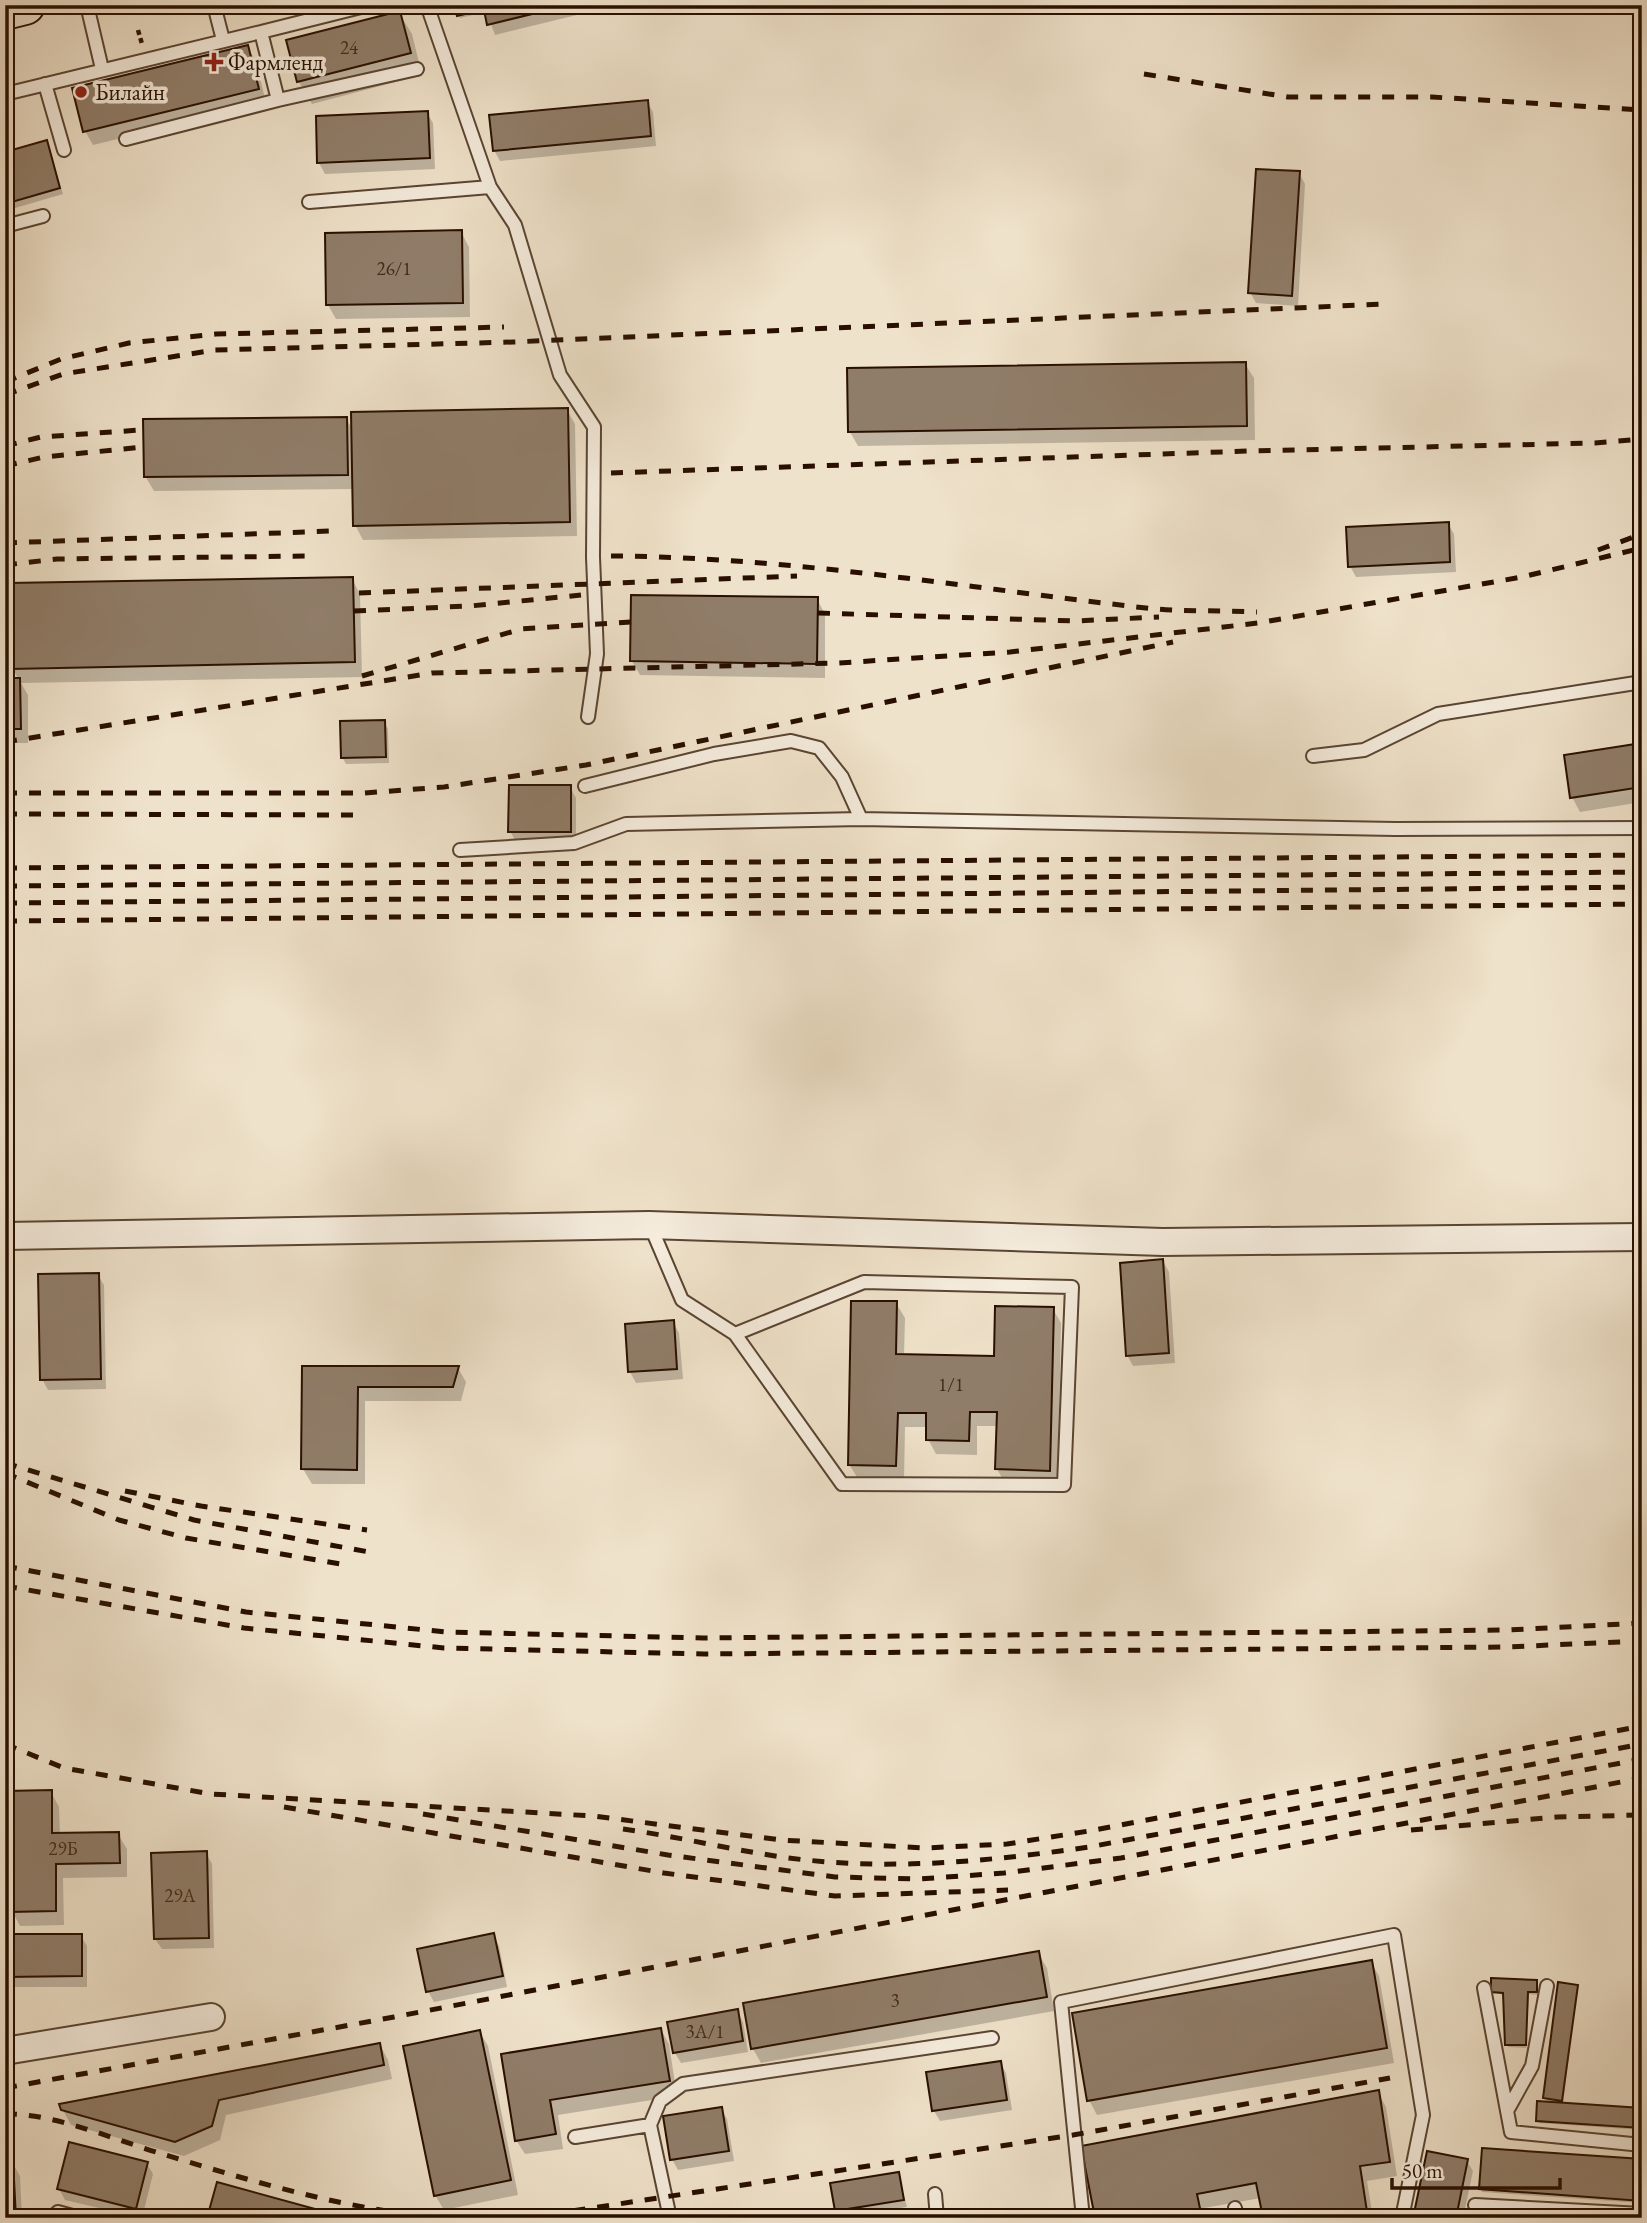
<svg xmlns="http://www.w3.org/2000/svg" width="1647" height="2223" viewBox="0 0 1647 2223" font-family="'EB Garamond',serif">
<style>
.shadow{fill:#0003}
.building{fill:#907d69;stroke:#290f00;stroke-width:2}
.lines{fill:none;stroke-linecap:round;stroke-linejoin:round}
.lane-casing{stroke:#5a4432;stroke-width:16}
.street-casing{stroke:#5a4432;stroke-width:30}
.primary-casing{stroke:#290f00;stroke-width:42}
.path{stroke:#290f00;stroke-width:4.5;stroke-dasharray:5 3.5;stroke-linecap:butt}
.lane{stroke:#f5ecdd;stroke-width:12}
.street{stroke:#f5ecdd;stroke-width:26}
.primary{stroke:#efe2ca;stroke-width:38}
.rail{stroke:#290f00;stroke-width:5;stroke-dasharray:12 12;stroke-linecap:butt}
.poi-dot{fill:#8f2418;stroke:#f5ecdd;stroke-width:2.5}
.labels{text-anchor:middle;stroke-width:7;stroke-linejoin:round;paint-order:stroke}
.number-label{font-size:19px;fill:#432a1a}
.poi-label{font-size:23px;fill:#290f00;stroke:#f5ecdd;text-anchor:start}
</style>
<rect width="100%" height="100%" fill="#efe2ca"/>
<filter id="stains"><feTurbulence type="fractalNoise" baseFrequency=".00286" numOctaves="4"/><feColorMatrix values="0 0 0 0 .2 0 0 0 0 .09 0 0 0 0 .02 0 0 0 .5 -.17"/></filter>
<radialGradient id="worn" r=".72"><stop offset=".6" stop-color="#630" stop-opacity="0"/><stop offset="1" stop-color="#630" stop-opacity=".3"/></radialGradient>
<!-- shadow -->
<path class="shadow" d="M456 5H475L477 14 460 18Z
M484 5H618L495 35Z
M1111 5H1152L1116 14Z
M399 13 412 34 422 75 312 104 299 82 289 41Z
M247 47 256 61 266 103 93 145 85 131Z
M647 102 653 112 656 146 500 161 494 150Z
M427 113 433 123 435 169 325 174 319 163 317 118Z
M46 142 63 194 5 211V154Z
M1299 173 1305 184 1298 306 1256 303 1250 292Z
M461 232 469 247 470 317 336 319 328 305Z
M1245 364 1254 378 1255 440 858 446 850 432Z
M567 410 575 424 577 536 363 540 355 525 354 489 154 491 145 476 346 419 353 430Z
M1448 524 1454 534 1456 572 1356 577 1350 566Z
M352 579 360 594 362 677 21 683 28 695V743H5V680H19L12 668Z
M817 599 825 614V678L640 675 632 661Z
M384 722 388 729 389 763 346 764 342 757Z
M1642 745V802L1580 812 1572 797Z
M570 787 576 798V842H516L510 831Z
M1163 1261 1169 1272 1175 1363 1133 1366 1127 1355Z
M98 1275 104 1285 106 1389 48 1390 42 1379Z
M896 1303 905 1318 904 1356 996 1358 1053 1309 1061 1323 1058 1485 1005 1483 997 1469 998 1426H977V1455L936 1454 928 1439V1427H905L904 1480 858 1479 849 1464Z
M673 1322 679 1333 683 1379 636 1383 630 1372Z
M304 1367 458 1368 466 1382 461 1401H365V1484H312L303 1469Z
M51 1792 59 1807 60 1835 118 1834 127 1849V1877L63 1878 64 1925 20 1926 12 1911V1887H5V1793Z
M206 1853 212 1864 214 1948 162 1949 155 1939Z
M493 1935 499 1946 507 1987 434 2002 428 1991Z
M5 1936H81L87 1946V1987H5Z
M1038 1953 1047 1968 1054 2011 761 2063 753 2049 745 2005Z
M1371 1962 1379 1976 1394 2063 1097 2115 1089 2100Z
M1536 1981 1538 1995 1529 1994 1526 2048 1508 2047 1505 1995 1492 1992Z
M1577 1987 1563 2105 1642 2110V2130L1539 2123 1538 2121 1548 2104 1545 2098Z
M737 2011 743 2022 748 2052 681 2063 675 2053Z
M661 2030 669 2044 677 2096 558 2115 563 2149 525 2154 516 2140 503 2055Z
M480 2032 488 2046 518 2195 444 2210 435 2195Z
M380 2045 388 2060 392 2079 226 2115 220 2140 184 2156 71 2125 63 2110Z
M1000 2063 1006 2073 1012 2110 940 2121 934 2111Z
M1378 2092 1386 2107 1397 2176 1367 2181 1373 2218H1265L1261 2198 1204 2208 1206 2218H1097Z
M721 2109 727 2119 734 2161 678 2170 672 2159Z
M1467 2161 1473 2171 1463 2218H1415Z
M1642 2161V2203L1482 2192 1481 2189Z
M12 2162 20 2176 22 2218H5Z
M147 2164 153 2174 142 2218 65 2200 59 2189Z
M898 2174 907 2207 841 2217 837 2211Z"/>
<!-- building -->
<path class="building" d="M454 5H475L477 11 457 16Z
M483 5H569L487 25Z
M400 11 411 53 297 82 286 40Z
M248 45 259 89 83 132 72 88Z
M648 100 651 136 493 151 489 115Z
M428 111 430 158 317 163 316 116Z
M47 140 60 188 5 204V152Z
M1256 169 1300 171 1292 296 1248 293Z
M462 230 463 303 326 305 325 233Z
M1246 362 1247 426 848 432 847 368Z
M568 408 570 522 353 526 351 412Z
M347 417 348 475 144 477 143 419Z
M1449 522 1450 562 1348 567 1346 527Z
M353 577 355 662 10 669 9 583Z
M631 595 818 597 817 664 630 661Z
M5 678H20L21 729H5Z
M385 720 386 757 341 758 340 721Z
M1642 743V787L1570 798 1564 755Z
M509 785H571V832H508Z
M1163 1259 1169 1353 1126 1356 1120 1263Z
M99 1273 101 1379 40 1380 38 1274Z
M851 1301H897L896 1354 994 1356 995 1306 1054 1307 1050 1471 995 1469 997 1412H970L969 1441 926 1440V1413H898L896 1466 848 1465Z
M674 1320 677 1369 628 1372 625 1324Z
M302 1366H459L453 1387H358L357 1470 301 1469Z
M52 1790V1833L119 1832 120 1863 56 1864V1911L10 1912V1873H5V1791Z
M207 1851 209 1938 154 1939 151 1853Z
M494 1933 503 1976 426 1992 417 1949Z
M5 1934H82V1976L5 1977Z
M1039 1951 1047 1997 751 2049 743 2003Z
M1372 1960 1387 2048 1087 2101 1072 2013Z
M1491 1978 1537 1980V1992H1528L1526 2045H1505L1503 1993 1491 1992Z
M1558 1982 1578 1985 1562 2101 1543 2098Z
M738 2009 743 2041 673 2053 667 2022Z
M661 2028 670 2081 550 2100 556 2134 515 2141 501 2054Z
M480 2030 511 2180 434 2196 403 2046Z
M380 2043 384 2065 219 2100 212 2126 175 2142 61 2110 59 2104Z
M1001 2061 1007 2100 932 2111 926 2072Z
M1379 2090 1390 2162 1360 2166 1368 2218H1263L1256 2183 1197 2194 1202 2218H1095L1081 2146Z
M1537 2101 1642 2108V2128L1536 2121Z
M722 2107 729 2151 670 2160 663 2116Z
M69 2142 148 2162 136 2209 57 2189Z
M1482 2148 1642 2159V2201L1479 2189Z
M1427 2151 1468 2159 1456 2218H1413Z
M5 2160H13L16 2218H5Z
M899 2172 904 2200 835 2211 830 2183Z
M217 2182 348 2218H207Z"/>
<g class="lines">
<!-- lane casing -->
<g class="lane-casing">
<path id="lane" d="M87 5 102 69
M214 5 223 40
M369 5 261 32 278 100 417 69
M427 5 490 187 515 225 560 375 594 427 593 557 597 654 588 717
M45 84 64 150
M5 94 261 32
M126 139 278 100
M309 202 490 187
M5 226 43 216
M1313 756 1364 750 1438 714 1642 682
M585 786 714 754 791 741 819 748 842 777 861 819
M460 850 574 843 626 824 861 819 1395 829 1642 828
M650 1225 682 1300 735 1334 842 1484 1064 1485 1072 1287 864 1282 735 1334
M1484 1988 1511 2132 1642 2145
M1507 2111 1532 2066 1547 1986
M575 2137 650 2125
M935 2194 937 2218
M1475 2205 1642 2214
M1235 2208 1237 2218
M52 2218 58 2212 80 2218
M670 2218 650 2125 660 2101 683 2084 992 2038
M1083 2218 1061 2002 1394 1935 1423 2115 1402 2218"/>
</g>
<!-- street casing -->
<g class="street-casing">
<path id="street" d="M5 1236 649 1225 1163 1242 1642 1237
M5 2051 211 2017"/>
</g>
<!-- primary casing -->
<g class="primary-casing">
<path id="primary" d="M5 10 25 5"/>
</g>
<!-- path -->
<path class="path" d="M138 30 142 44"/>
<!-- lane -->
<use href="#lane" class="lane"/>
<!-- street -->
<use href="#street" class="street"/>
<!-- primary -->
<use href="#primary" class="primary"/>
<!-- rail -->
<path class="rail" d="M1144 74 1288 97H1432L1642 110
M5 382 61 359 129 343 216 334 504 327
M5 395 63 374 215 350 513 342 1385 304
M5 446 41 437 140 430
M5 466 44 457 143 447
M611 473 1249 451 1595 443 1642 439
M5 543 332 531
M1598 550 1642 534
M611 556C790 557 968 588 1146 608 1182 612 1221 610 1257 612
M5 565 57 559 310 556
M359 593 797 576
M5 596H9
M354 611 470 606 581 595
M818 613 1074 621 1159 617
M5 621H9
M5 644H10
M362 676 521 629 631 622
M5 742 432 673 838 663 1010 652 1258 623 1522 577 1642 548
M5 793H365L444 787 586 765 1173 642
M5 814 360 815
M5 868 1642 855
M5 886 1642 872
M5 903 1642 887
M5 921 1642 904
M5 1463 194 1520 369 1552
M5 1473 119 1520 186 1538 347 1565
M125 1491 201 1506 367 1530
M5 1566 246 1612 446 1632 703 1638 1507 1630 1642 1623
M5 1586 244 1628 444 1648 704 1654 1505 1647 1642 1641
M5 1744 64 1768 211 1794 593 1816 781 1840 925 1848 1007 1844 1089 1831 1642 1726
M284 1807 664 1873 835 1896 1008 1890
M423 1814 668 1855 835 1877 919 1879 1004 1873 1121 1858 1642 1759
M623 1829C674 1836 724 1848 775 1856 880 1872 985 1862 1089 1847L1642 1744
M1411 1830 1557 1817 1642 1815
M5 2088 394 2017 1642 1778
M5 2114C53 2113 113 2139 159 2153 251 2181 353 2212 449 2218
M526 2218 1073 2135 1390 2078"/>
</g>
<!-- markers -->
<g class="poi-dot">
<path d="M210.5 51.5h7v7h7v7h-7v7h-7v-7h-7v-7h7z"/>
<circle cx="81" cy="92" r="7"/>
</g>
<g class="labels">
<!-- number labels -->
<g class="number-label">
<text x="349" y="54">24</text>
<text x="394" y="275">26/1</text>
<text x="951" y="1391">1/1</text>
<text x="63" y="1855">29Б</text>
<text x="180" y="1902">29А</text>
<text x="895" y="2007">3</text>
<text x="705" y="2038">3А/1</text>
</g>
<!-- poi labels -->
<g class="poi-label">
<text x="228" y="70">Фармленд</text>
<text x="95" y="100">Билайн</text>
</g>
</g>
<!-- margin -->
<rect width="1647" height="2223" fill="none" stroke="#efe2ca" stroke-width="28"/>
<rect x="7" y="7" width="1633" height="2209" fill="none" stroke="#290f00" stroke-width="3.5"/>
<rect x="14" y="14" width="1619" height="2195" fill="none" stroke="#290f00" stroke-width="2"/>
<!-- scale -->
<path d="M1392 2178v10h168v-10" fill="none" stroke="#290f00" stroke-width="3.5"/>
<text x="1402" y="2178" font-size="21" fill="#290f00" stroke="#f5ecdd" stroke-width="5" paint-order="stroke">50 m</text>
<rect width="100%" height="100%" filter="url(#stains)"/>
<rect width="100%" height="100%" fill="url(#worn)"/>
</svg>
